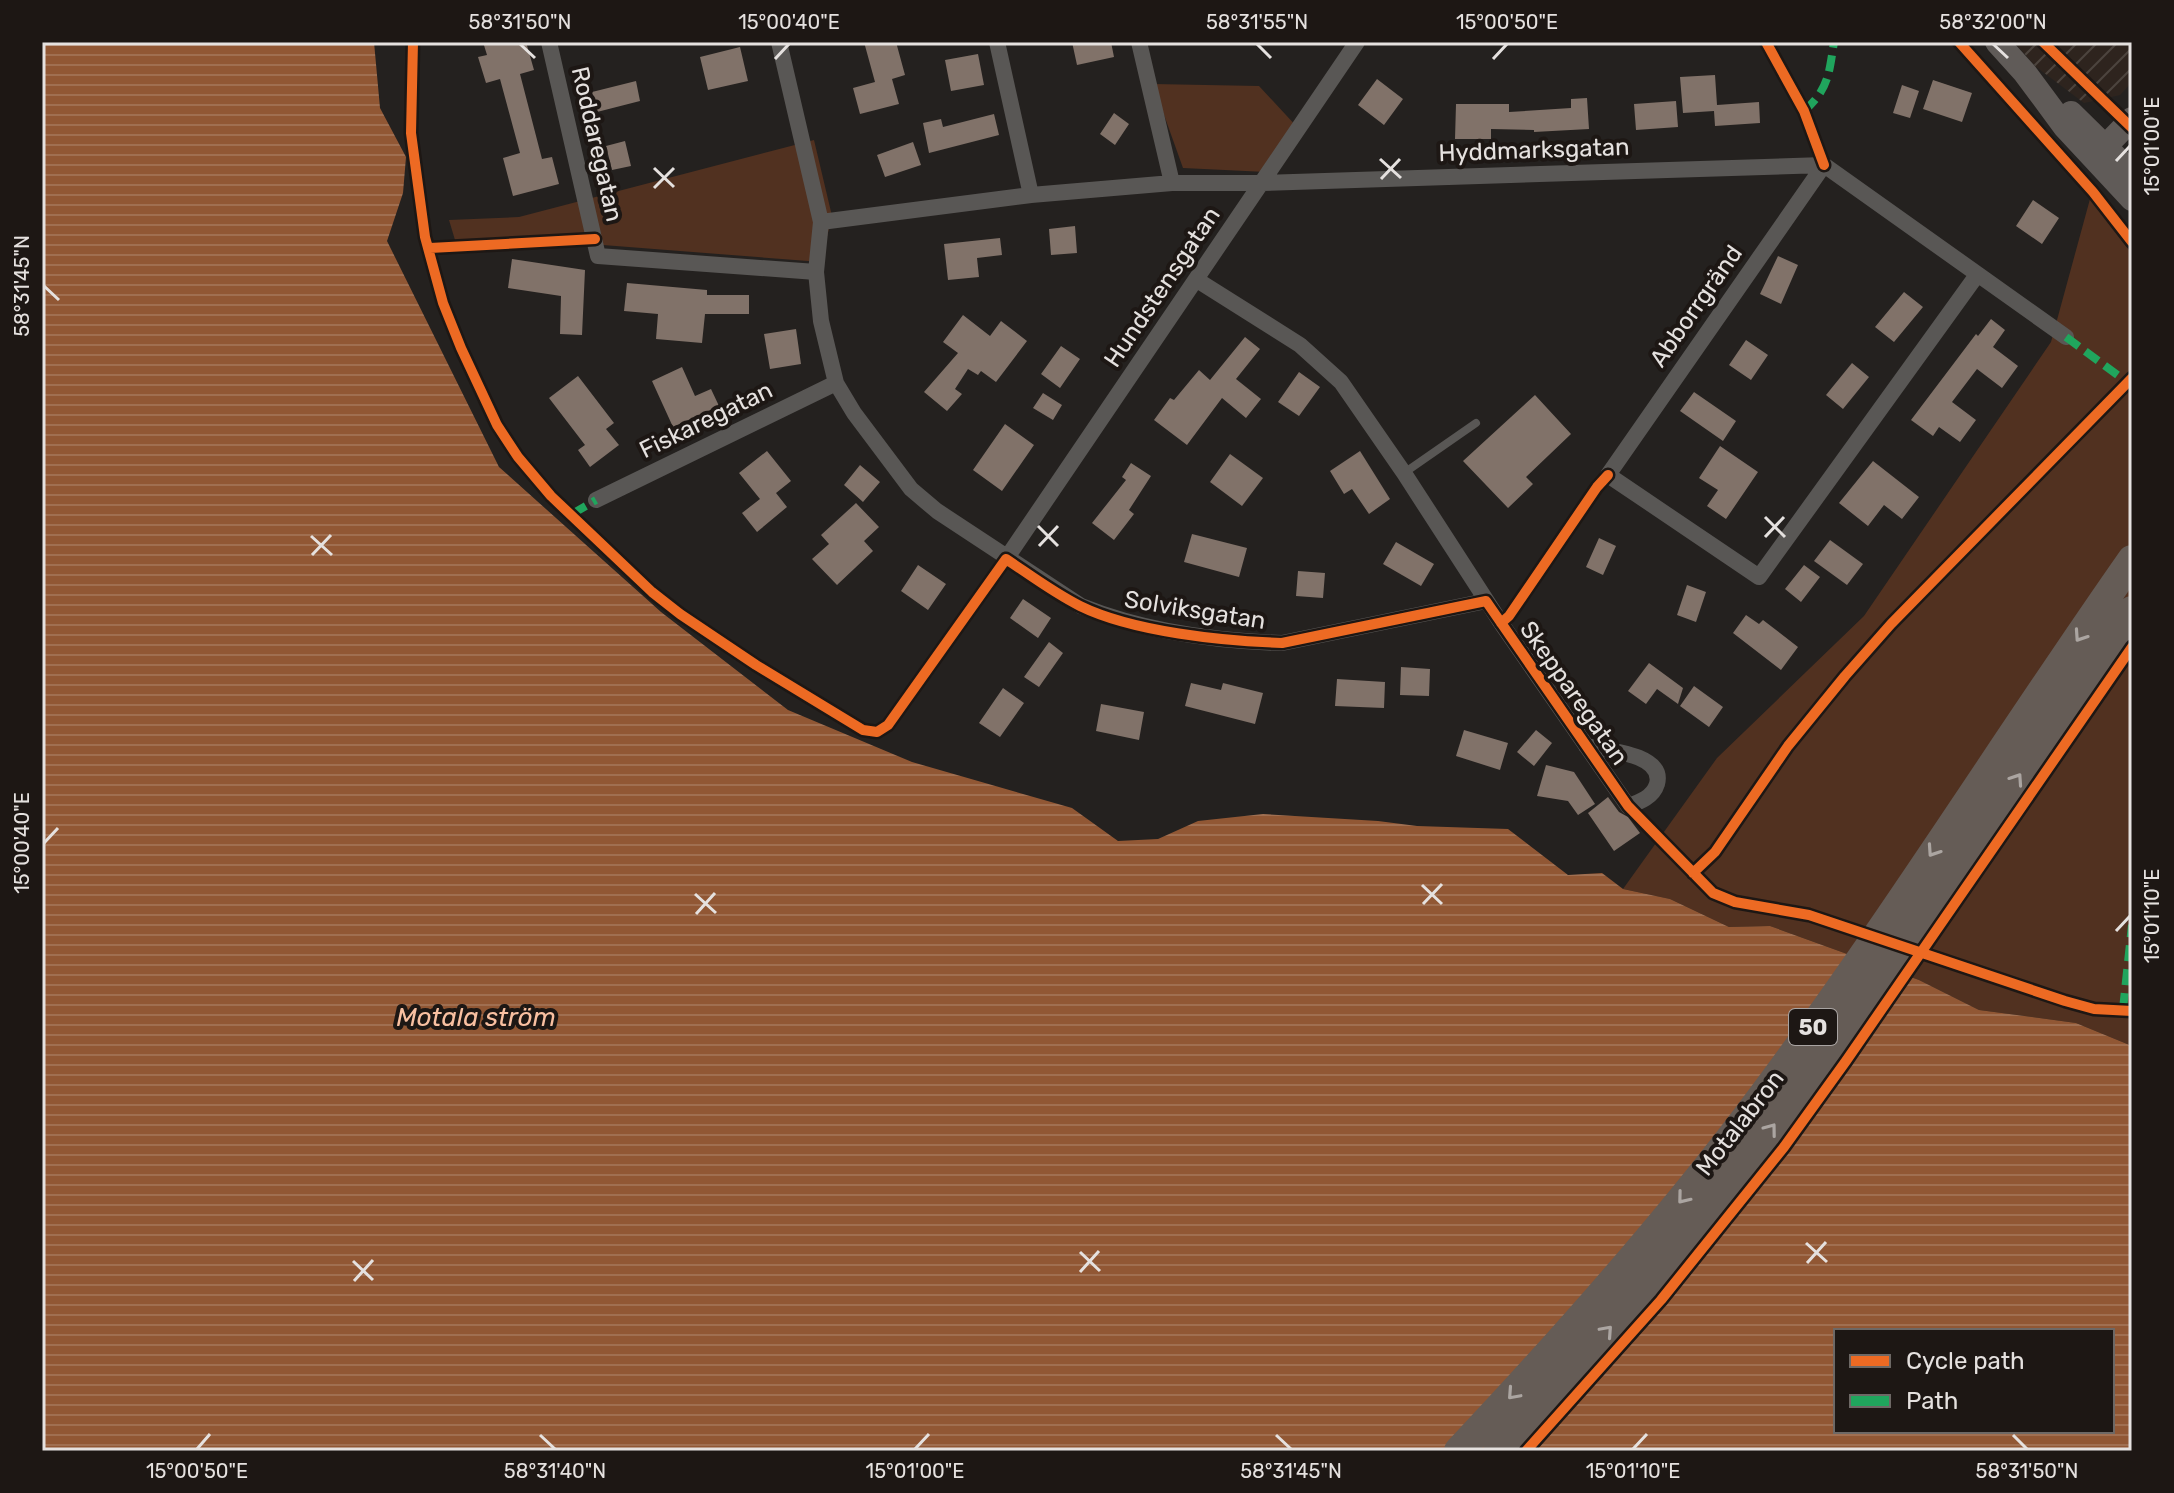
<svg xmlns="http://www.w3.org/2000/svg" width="2174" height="1493" viewBox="0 0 2174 1493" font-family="Rubik,sans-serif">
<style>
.industrial{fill:url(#industrial-furrows)}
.park{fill:#513120}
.water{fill:url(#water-rules);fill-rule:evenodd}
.building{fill:#817269}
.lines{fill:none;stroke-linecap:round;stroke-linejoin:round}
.lane{stroke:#595755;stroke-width:8}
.street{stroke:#595755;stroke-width:16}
.secondary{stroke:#605b58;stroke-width:24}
.highway{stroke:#655c56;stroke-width:30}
.quiet{stroke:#20a55d;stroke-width:8;stroke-dasharray:16 8;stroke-linecap:butt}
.cycleway-casing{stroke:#1d1714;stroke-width:15}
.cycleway{stroke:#ed6a23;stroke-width:10}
.oneway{stroke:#aba5a1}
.ticks{fill:none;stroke:#e5e1df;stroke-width:3}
.labels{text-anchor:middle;stroke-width:8;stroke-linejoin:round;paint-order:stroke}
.shield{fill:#1d1714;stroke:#a9a4a2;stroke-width:2}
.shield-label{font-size:22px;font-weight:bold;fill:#e5e1df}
.street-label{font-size:24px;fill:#e5e1df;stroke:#1d1714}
.water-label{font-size:26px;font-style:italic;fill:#f9c0a1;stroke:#1d1714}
.neatline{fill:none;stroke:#e5e1df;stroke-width:3}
.ticks-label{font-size:20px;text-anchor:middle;fill:#e5e1df}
</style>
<defs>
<pattern id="industrial-furrows" width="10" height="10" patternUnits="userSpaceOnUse" patternTransform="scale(2)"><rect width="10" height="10" fill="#2e241e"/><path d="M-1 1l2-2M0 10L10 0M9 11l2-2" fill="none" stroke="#4c443e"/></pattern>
<pattern id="water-rules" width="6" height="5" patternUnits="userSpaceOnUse" patternTransform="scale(2)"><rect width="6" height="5" fill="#915734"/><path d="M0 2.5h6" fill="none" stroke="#a06f51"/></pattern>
</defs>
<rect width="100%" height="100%" fill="#24211f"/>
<!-- industrial -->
<path class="industrial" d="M2014 42H2132V82L2120 95 2084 103 2035 66Z"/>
<!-- park -->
<path class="park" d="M1153 84 1259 86 1298 128 1266 172 1183 168Z
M814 140 832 216 821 262 603 245 455 240 449 220 519 217Z
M2090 199 2132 254V1046L2076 1023 1979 1010 1919 980 1770 926 1729 927 1670 899 1623 889 1717 758 1864 616 2051 342Z"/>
<!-- water -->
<path class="water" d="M42 42H374L380 108 406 157 403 193 387 241 499 467 661 612 788 710 912 762 1072 808 1118 841 1158 839 1198 821 1263 814 1378 821 1417 826 1508 829 1568 875 1602 873 1623 889 1670 899 1729 927 1770 926 1919 980 1979 1010 2076 1023 2132 1046V1451H42ZM1836 1331H2112V1431H1836Z"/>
<!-- building -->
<path class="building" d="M483 42H526L534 70 520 74 542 159 552 157 559 184 513 196 503 158 520 153 500 79 486 83 478 57 487 55Z
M864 42H896L905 75 892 79 899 104 860 114 853 88 875 82Z
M1072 42H1111L1114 57 1077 65Z
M740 47 748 81 708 90 700 57Z
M978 54 984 85 951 91 945 60Z
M1715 75 1717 105 1759 102 1760 123 1715 126 1714 111 1683 113 1680 77Z
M1377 79 1403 99 1384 125 1358 105Z
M1933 80 1972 93 1962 122 1923 109Z
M636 81 640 101 597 112 592 92Z
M1902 85 1919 91 1910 118 1893 113Z
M1587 98 1589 129 1534 132V130L1491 129V139H1455L1456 104H1509V112L1571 108V99Z
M1676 101 1678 127 1636 130 1634 104Z
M1114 113 1129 124 1115 145 1100 134Z
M994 114 999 135 929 153 923 123 941 119 943 127Z
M625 141 631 166 612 170 606 146Z
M913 142 921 165 885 177 877 155Z
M2033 200 2059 218 2042 244 2016 226Z
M1075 226 1077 253 1051 255 1049 229Z
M1000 238 1002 255 977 258 979 277 948 280 944 244Z
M1778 256 1798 265 1781 304 1760 294Z
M512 259 585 270 582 335 560 334 561 296 508 288Z
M627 283 707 290V295H749V314H705L702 343 656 339 658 314 624 311Z
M1904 292 1923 307 1894 342 1875 327Z
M963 315 990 336 1001 321 1027 341 996 382 981 371 978 375 968 369 955 389 962 394 947 411 924 392 958 353 943 342Z
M1991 319 2005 330 1993 347 2018 366 2002 388 1977 369 1952 402 1976 420 1960 442 1939 427 1933 436 1911 420 1976 334 1978 336Z
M796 329 801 364 770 369 764 334Z
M1245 337 1260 349 1236 379 1261 399 1246 418 1222 398 1187 445 1154 420 1170 398 1174 400 1199 370 1210 380Z
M1746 340 1768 355 1751 380 1729 365Z
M1061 346 1080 359 1060 388 1041 374Z
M1852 363 1869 377 1843 409 1826 395Z
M682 367 695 396 711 389 719 406 673 427 652 381Z
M1299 372 1320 387 1299 416 1278 402Z
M578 376 614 423 606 429 619 445 590 467 578 450 585 445 549 398Z
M1694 392 1736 421 1723 441 1680 411Z
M1043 393 1062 405 1053 420 1033 408Z
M1535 395 1571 434 1526 477 1533 484 1508 508 1463 461Z
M1005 424 1034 445 1002 491 973 470Z
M1720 446 1758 472 1726 519 1707 506 1718 490 1699 478Z
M767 451 791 481 776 493 787 507 757 532 742 513 760 499 739 473Z
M1360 451 1390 499 1369 514 1352 489 1344 494 1330 471Z
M1230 454 1263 478 1242 506 1210 482Z
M1873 461 1919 497 1902 519 1884 505 1868 526 1839 503Z
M1131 463 1151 476 1129 510 1134 514 1114 540 1092 523 1126 480 1122 477Z
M860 465 880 482 863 502 844 485Z
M856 503 879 527 864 541 873 551 837 585 812 559 829 544 821 535Z
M1192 534 1247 548 1239 577 1184 562Z
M1599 538 1616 546 1603 575 1586 567Z
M1830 540 1863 564 1847 585 1814 561Z
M1396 542 1434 564 1421 586 1383 564Z
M918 565 946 584 928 610 901 591Z
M1804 565 1820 577 1801 602 1785 589Z
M1298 571 1325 573 1323 598 1296 596Z
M1687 585 1706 592 1696 622 1677 615Z
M1023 599 1051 618 1038 638 1010 618Z
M1746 615 1759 624 1763 620 1798 647 1781 670 1733 633Z
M1049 642 1063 653 1039 687 1024 677Z
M1649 663 1683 688 1678 704 1657 689 1646 704 1628 691Z
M1401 667 1430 669 1429 696 1400 695Z
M1337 679 1385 682 1384 708 1335 706Z
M1191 683 1221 690 1223 683 1263 693 1255 724 1185 706Z
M1694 686 1723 707 1709 727 1680 706Z
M1003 688 1024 703 1000 737 979 723Z
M1101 704 1144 712 1139 740 1096 731Z
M1464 730 1508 743 1500 770 1456 756Z
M1536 730 1552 743 1534 766 1517 752Z
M1546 765 1574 772 1595 804 1578 815 1568 801 1537 796Z
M1608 797 1619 812 1628 817 1640 833 1614 851 1588 813Z"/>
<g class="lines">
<!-- lane -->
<path class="lane" d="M1404 473 1476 423"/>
<!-- street -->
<path class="street" d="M549 42 598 256 816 272
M779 42 821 222 816 272 821 321 836 383 854 413 911 489 937 511 1081 606C1143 631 1215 641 1282 643L1486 601
M997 42 1031 195
M1139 42 1172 183
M1824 165 1608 475 1759 577 1977 275
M821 222 1031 195 1172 183H1262L1824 165 2066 337
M1197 280 1300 345 1341 382 1404 473 1501 623 1628 806C1640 802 1653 797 1657 784 1665 754 1606 750 1586 746
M596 500 836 383
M1006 559 1357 42"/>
<!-- secondary -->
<path class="secondary" d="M1997 42 2025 73 2065 127 2132 199
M2071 113 2132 173
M2095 157 2132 119"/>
<!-- highway -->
<path class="highway" d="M1459 1451C1560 1344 1658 1234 1747 1117 1883 938 2003 744 2132 560
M1498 1451C1569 1376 1639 1300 1703 1220 1857 1026 1992 815 2132 611"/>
<!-- quiet -->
<path class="quiet" d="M1804 111C1829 89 1829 73 1834 42
M2066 337 2127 382
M572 514 596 500
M2123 1009 2132 925"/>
<!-- cycleway casing -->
<g class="cycleway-casing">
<path id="cycleway" d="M413 42 411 133 425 237 443 303 461 348 497 425 518 457 551 496 652 592 680 614 756 665 863 730 877 732 888 725 1006 559C1030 575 1054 593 1080 606 1133 632 1223 641 1282 643L1486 601 1628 806 1713 893 1735 902 1809 915 2065 1001 2094 1009 2132 1011
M1766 42 1804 111 1824 165
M1959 42 2093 192 2132 242
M2043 42 2132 128
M430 248 595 239
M1501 623 1509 616 1597 487 1608 475
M1693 873 1715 852 1788 746 1845 676 1891 624 2132 378
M1526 1451 1661 1300 1784 1147 1846 1061 2132 647"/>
</g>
<!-- cycleway -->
<use href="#cycleway" class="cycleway"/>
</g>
<!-- one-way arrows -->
<defs><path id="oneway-chevron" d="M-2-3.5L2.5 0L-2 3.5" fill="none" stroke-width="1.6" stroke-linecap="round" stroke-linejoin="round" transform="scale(2)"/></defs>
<g class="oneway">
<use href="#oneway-chevron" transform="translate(2080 636) rotate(124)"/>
<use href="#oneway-chevron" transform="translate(2017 779) rotate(-56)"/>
<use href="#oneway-chevron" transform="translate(1933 851) rotate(124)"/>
<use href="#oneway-chevron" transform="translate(1771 1129) rotate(-53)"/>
<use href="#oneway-chevron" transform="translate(1683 1198) rotate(129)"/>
<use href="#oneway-chevron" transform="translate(1607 1331) rotate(-48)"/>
<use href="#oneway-chevron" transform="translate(1513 1394) rotate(132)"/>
</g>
<!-- ticks -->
<path class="ticks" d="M520 44 535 58M1257 44 1271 58M1993 44 2008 58M775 59 789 44M1493 59 1507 44M1380 159 1401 178M2116 161 2130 146M654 168 674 187M1381 179 1400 159M654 188 674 168M44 286 59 300M1765 517 1785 537M1038 526 1058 546M311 536 332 555M1765 537 1784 517M1039 546 1058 526M312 555 331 535M44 843 58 828M1422 885 1442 904M695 894 716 913M1423 904 1442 884M696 914 715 893M2116 931 2130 916M1806 1243 1827 1262M1080 1252 1100 1271M353 1261 373 1280M1807 1263 1826 1242M1080 1272 1099 1251M354 1281 373 1260M540 1435 555 1449M1276 1435 1291 1449M2013 1435 2027 1449M197 1449 210 1434M915 1449 929 1434M1633 1449 1647 1434"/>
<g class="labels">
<!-- shield labels -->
<rect class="shield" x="1789" y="1009" width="48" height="36" rx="6"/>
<g class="shield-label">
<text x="1813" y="1035">50</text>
</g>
<!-- street labels -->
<g class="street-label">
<text transform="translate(597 144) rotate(77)" y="8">Roddaregatan</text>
<text transform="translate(1534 150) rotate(-2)" y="8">Hyddmarksgatan</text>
<text transform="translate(1162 287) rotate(-56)" y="8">Hundstensgatan</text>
<text transform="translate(1696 306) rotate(-55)" y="8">Abborrgränd</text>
<text transform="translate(706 420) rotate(-26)" y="8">Fiskaregatan</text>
<text transform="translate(1195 610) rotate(9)" y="8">Solviksgatan</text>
<text transform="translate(1574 693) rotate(55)" y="8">Skepparegatan</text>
<text transform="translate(1740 1123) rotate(-52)" y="8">Motalabron</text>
</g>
<!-- water labels -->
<g class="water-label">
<text x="476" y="1026">Motala ström</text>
</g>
</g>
<!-- border -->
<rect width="2174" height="1493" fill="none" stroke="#1d1714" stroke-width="88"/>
<!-- legend -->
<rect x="1834" y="1329" width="280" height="104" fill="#1d1714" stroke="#6d6865" stroke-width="2"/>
<rect x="1850" y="1355" width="40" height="12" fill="#ed6a23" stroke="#6d6865" stroke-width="2"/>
<text x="1906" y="1369" font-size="24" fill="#e5e1df">Cycle path</text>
<rect x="1850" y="1395" width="40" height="12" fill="#20a55d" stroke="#6d6865" stroke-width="2"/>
<text x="1906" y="1409" font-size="24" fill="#e5e1df">Path</text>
<rect x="44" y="44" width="2086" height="1405" class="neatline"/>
<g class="ticks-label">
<text x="520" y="29">58°31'50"N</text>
<text x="789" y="29">15°00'40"E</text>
<text x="1257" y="29">58°31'55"N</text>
<text x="1507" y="29">15°00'50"E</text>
<text x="1993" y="29">58°32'00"N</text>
<text transform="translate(2152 146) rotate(-90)" y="7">15°01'00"E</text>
<text transform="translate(22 286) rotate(-90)" y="7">58°31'45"N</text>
<text transform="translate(22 843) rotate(-90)" y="7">15°00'40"E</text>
<text transform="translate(2152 916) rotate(-90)" y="7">15°01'10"E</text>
<text x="197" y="1478">15°00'50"E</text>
<text x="555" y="1478">58°31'40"N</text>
<text x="915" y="1478">15°01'00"E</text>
<text x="1291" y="1478">58°31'45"N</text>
<text x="1633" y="1478">15°01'10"E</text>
<text x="2027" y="1478">58°31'50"N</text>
</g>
</svg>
